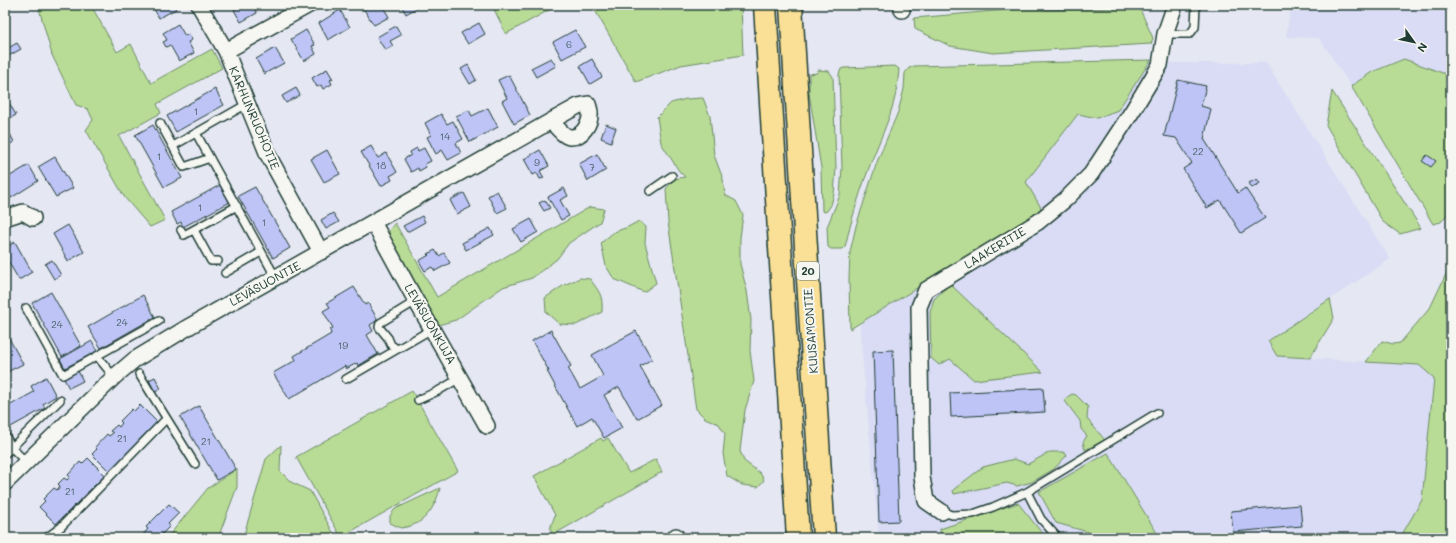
<svg xmlns="http://www.w3.org/2000/svg" width="1456" height="543" viewBox="0 0 1456 543" font-family="Mali,sans-serif">
<style>
.built{fill:#d9dcf4}
.green{fill:#b8db96;stroke:#6c8c65}
.building{fill:#bec4f6;stroke:#1f3d34}
.lines{fill:none;stroke-linecap:round;stroke-linejoin:round}
.service-casing{stroke:#1f3d34;stroke-width:10}
.minor-casing{stroke:#1f3d34;stroke-width:18}
.trunk-casing{stroke:#1f3d34;stroke-width:25}
.service{stroke:#f6f6f2;stroke-width:7}
.minor{stroke:#f6f6f2;stroke-width:15}
.trunk{stroke:#fadf96;stroke-width:22}
.labels{text-anchor:middle;stroke-width:4;stroke-linejoin:round;paint-order:stroke}
.number-label{font-size:10px;fill:#475f64}
.shield{fill:#f6f6f2;stroke:#60746d;stroke-width:1}
.shield-label{font-size:11px;font-weight:bold;fill:#1f3d34}
.street-label{font-size:12px;fill:#1f3d34;stroke:#f6f6f2}
</style>
<rect width="100%" height="100%" fill="#e5e7f3"/>
<filter id="ink" filterUnits="userSpaceOnUse"><feTurbulence type="fractalNoise" baseFrequency=".025" numOctaves="2"/><feDisplacementMap in="SourceGraphic" scale="8" xChannelSelector="R" yChannelSelector="G"/><feConvolveMatrix kernelMatrix="1 2 1 2 8 2 1 2 1" color-interpolation-filters="sRGB"/></filter>
<g filter="url(#ink)">
<!-- built -->
<path class="built" d="M1045 5H1166L1045 10Z
M1291 5H1451V76L1404 59 1372 72 1351 86 1319 38 1286 37Z
M1109 63H1266L1390 259 1268 341 1277 356 1419 365 1434 377 1422 501 1400 538H1160L1108 453 1056 523 1088 532 1087 538H1046L1018 503 941 529V538H879L860 331 861 314 1019 185Z"/>
<!-- green -->
<path class="green" d="M38 5H91L117 52 131 44 151 83 212 49 222 68 157 104 161 113 119 136 165 220 150 227 125 198 86 130 93 120 88 109 76 105 52 55Z
M492 5H558L506 34Z
M592 5H741L743 55 681 65 636 82Z
M1005 5H1045L1046 10 1139 7 1153 38 1151 44 993 53 950 46 915 29 914 18 1006 10Z
M1404 59 1451 76V184L1448 213 1441 222 1433 224 1351 86 1372 72Z
M1151 60 1118 110 1097 118 1078 114 1026 182 1040 206 1042 212 850 329 849 279 850 252 856 226 877 162 898 112 904 89 905 73 909 68 914 66Z
M895 66 899 69C897 105 885 127 872 160 861 188 852 217 845 247L843 249H831L828 247 827 227 840 195 842 168 839 74 841 69 844 68Z
M818 70 829 71 833 77 836 168 834 194 831 205 827 211 825 212 822 211 821 168 809 93V74L817 73Z
M1332 91 1421 228 1400 234 1383 222 1326 125Z
M703 98 710 116 714 155 723 179 725 195 736 201 743 215 740 238V264L747 291 751 320 750 351 754 381 745 410 740 451 744 461 760 473 764 480 758 487 742 485 727 476 723 454 725 434 719 424 705 418 696 409 668 222 666 189 674 179 685 177 679 171 661 143 657 117 671 103 686 99Z
M590 207 604 209 600 222 569 243 557 259 532 278 503 287 456 320 438 325 390 241 389 230 395 223 437 297Z
M639 221 646 227 645 243 656 283 644 292 614 279 606 266 601 243 614 232 628 227Z
M1449 268 1451 269V538H1400L1422 500 1434 378 1419 365 1366 362 1382 341 1393 344 1400 343 1430 308Z
M580 278 590 279C600 293 603 295 602 312L576 325 559 324 546 312 545 298 564 285Z
M950 284 1043 372 974 380 950 359 939 365 931 358 930 312 934 299Z
M1330 299 1334 318 1310 358 1277 356 1268 341Z
M412 391 458 471 341 537 296 457Z
M1072 394 1076 395 1088 407 1087 419 1105 440 1085 450 1083 442 1087 436 1081 429 1080 421 1065 401 1066 398Z
M601 438 603 441 608 438 629 473 656 459 662 472 553 535 550 529 555 515 534 476Z
M281 445 280 471 291 482 310 491 336 538H243L266 459Z
M1050 452H1063L1067 455 1054 469 1032 482 1017 486 1007 483 954 494 953 490 983 467 1014 459 1028 464Z
M1108 453 1160 538H1087L1088 532 1056 523 1039 492Z
M237 469V487L218 538H167L208 488Z
M440 488C437 502 428 520 413 525 409 527 405 527 401 528L390 523V516L395 509Z
M1018 503 1046 538H941L940 529Z"/>
<!-- building -->
<path class="building" d="M152 5H173L176 9 159 18Z
M242 5H252L257 13 241 22 234 10Z
M361 5H379L380 6 382 5 389 17 374 25Z
M401 5H417L418 7 406 14Z
M923 5H939V8L923 9Z
M340 10 350 27 328 40 319 23Z
M479 23 485 34 468 44 461 33Z
M178 24 185 36 189 34 192 40 188 42 194 53 179 61 170 45 166 47 163 42 167 40 163 33Z
M396 26 401 35 390 41 393 46 385 50 377 37Z
M306 30 315 45 312 46 316 54 304 61 291 39Z
M575 30 585 47 562 59 553 42Z
M17 43 21 49 5 58V50Z
M275 48 284 63 264 74 256 59Z
M551 58 556 66 536 77 531 68Z
M592 59 602 77 590 84 580 66Z
M468 65 476 80 470 84 461 69Z
M327 69 333 79 330 80 332 84 323 89 321 85 317 87 312 78Z
M509 75 530 115 514 124 502 101 507 98 498 80Z
M1178 80 1206 86 1201 106 1211 109 1204 139 1238 193 1245 188 1265 218 1241 233 1220 200 1207 208 1183 169 1192 163 1176 138 1164 136Z
M296 88 300 95 286 103 282 96Z
M215 89 224 105 176 132 167 116Z
M5 96 16 115 5 121Z
M488 108 498 127 470 142 456 116 469 110 472 116Z
M441 114 447 124 453 121 463 139 456 143 461 153 448 160 442 150 436 154 427 137 431 135 425 123Z
M606 124 616 128 611 142 601 138Z
M153 125 182 178 164 187 135 135Z
M10 134 14 142 6 146 5 144V137Z
M371 146 378 158 386 153 397 172 390 176 392 180 381 186 361 152Z
M417 148 418 151 424 148 431 161 425 164 426 167 419 171 418 168 411 172 404 159 411 155 410 152Z
M327 150 340 174 324 182 311 159Z
M540 150 549 166 540 171 544 178 540 179 537 173 533 175 524 159Z
M597 154 606 170 588 181 579 164Z
M1427 155 1436 161 1431 167 1422 161Z
M55 157 73 188 56 197 38 167Z
M29 165 38 181 11 198 5 188V179Z
M1257 179 1260 183 1252 188 1249 183Z
M220 185 230 202 183 227 181 222 177 224 171 212Z
M255 187 290 248 273 258 238 196Z
M564 188 568 196 560 200 569 216 561 220 548 197Z
M497 191 507 208 497 213 488 196Z
M464 193 471 207 457 214 450 200Z
M545 200 550 208 544 211 539 203Z
M333 213 339 222 326 229 321 220Z
M422 216 425 222 407 232 403 226Z
M531 219 538 232 521 242 513 229Z
M68 225 84 252 68 261 53 234Z
M490 228 494 235 466 250 462 243Z
M15 242 32 272 19 280 5 256V248Z
M435 250 439 256 444 253 450 263 435 271 432 267 425 271 419 261 429 255 428 254Z
M52 260 61 275 54 279 45 264Z
M354 287 365 305 368 303 378 320 370 325 373 331 367 335 378 354 358 366 357 363 346 369 345 366 289 399 273 373 296 360 294 356 331 334 330 330 333 328 323 311 330 307 327 303Z
M51 292 81 346 62 357 32 303Z
M143 295 155 317 101 348 88 327Z
M551 330 571 366 568 368 580 389 603 376 592 355 636 331 652 359 640 366 662 405 637 419 619 387 604 395 622 428 604 438 592 417 577 426 547 371H549L532 341Z
M5 331 23 364 5 373Z
M92 341 97 351 65 368 60 359Z
M893 350 899 521 879 522 873 351Z
M78 371 83 381 69 388 64 379Z
M46 377 56 396 43 404 45 408 9 428 5 422V408L34 392 31 386Z
M155 377 161 389 155 392 149 380Z
M1043 388 1045 412 951 417 950 393Z
M140 405 157 422 139 440 142 442 135 449 133 447 109 471 92 454 97 449 95 447 107 434 109 436 113 433 110 431 117 425 119 427 122 423 120 421 132 409 134 411Z
M199 406 236 469 217 480 180 417Z
M88 458 105 475 87 493 89 495 82 502 80 500 56 524 39 507 45 501 43 499 54 488 57 490 60 486 58 484 64 478 67 480 70 477 68 475 80 462 82 464Z
M169 504 179 513 168 524 170 526 158 538H140L148 529 146 527Z
M1300 505 1302 526 1233 532 1231 511Z"/>
<g class="lines">
<!-- service casing -->
<g class="service-casing">
<path id="service" d="M1165 34H1190L1195 27 1196 5
M160 123 184 167 210 158
M196 133 276 278
M173 146 247 104
M650 191 672 176
M181 230 184 235 237 206
M194 230 211 261H218
M225 273 261 252
M26 308 63 375 159 321
M397 349 391 345 388 338 379 327 380 323 416 301
M97 356 114 377
M139 374 195 464
M346 379 432 329
M418 400 438 391 460 378
M5 435 12 448 26 462
M5 454 60 400
M1027 492 1041 519 1058 538
M942 512 952 515 973 514 993 507 1027 492 1157 413
M46 538 61 527 166 419"/>
</g>
<!-- minor casing -->
<g class="minor-casing">
<path id="minor" d="M199 5 226 51 268 155 321 252
M902 5V10
M226 51 309 5
M5 218 23 212 33 218
M373 222 416 301 487 426
M5 483 114 377 134 360 190 326 551 121 578 106 588 104C589 107 590 110 590 113 591 123 582 138 570 137 563 136 556 126 551 121
M942 512 926 501 922 477 919 307 926 290 1038 222 1066 199 1091 174 1133 110 1160 65 1165 34 1175 5
M674 538 676 536"/>
</g>
<!-- trunk casing -->
<g class="trunk-casing">
<path id="trunk" d="M765 5 798 538
M791 5 824 538"/>
</g>
<!-- service -->
<use href="#service" class="service"/>
<!-- minor -->
<use href="#minor" class="minor"/>
<!-- trunk -->
<use href="#trunk" class="trunk"/>
</g>
</g>
<g class="labels">
<!-- number labels -->
<g class="number-label">
<text x="569" y="48">6</text>
<text x="196" y="115">1</text>
<text x="445" y="140">14</text>
<text x="1198" y="155">22</text>
<text x="159" y="160">1</text>
<text x="537" y="166">9</text>
<text x="381" y="169">18</text>
<text x="592" y="171">7</text>
<text x="200" y="211">1</text>
<text x="264" y="226">1</text>
<text x="122" y="326">24</text>
<text x="57" y="328">24</text>
<text x="343" y="349">19</text>
<text x="122" y="442">21</text>
<text x="206" y="445">21</text>
<text x="70" y="495">21</text>
</g>
<!-- shield labels -->
<rect class="shield" x="797" y="262" width="22" height="18" rx="3"/>
<g class="shield-label">
<text x="808" y="275">20</text>
</g>
<!-- street labels -->
<g class="street-label">
<text transform="translate(254 118) rotate(67)" y="4">KARHUNRUOHOTIE</text>
<text transform="translate(995 248) rotate(-31)" y="4">LAAKERITIE</text>
<text transform="translate(265 284) rotate(-29)" y="4">LEVÄSUONTIE</text>
<text transform="translate(430 324) rotate(60)" y="4">LEVÄSUONKUJA</text>
<text transform="translate(811 331) rotate(-94)" y="4">KUUSAMONTIE</text>
</g>
</g>
<!-- margin -->
<rect width="1456" height="543" fill="none" stroke="#f6f6f2" stroke-width="20"/>
<rect x="10" y="10" width="1436" height="523" fill="none" stroke="#1f3d34" stroke-width="1.5" filter="url(#ink)"/>
<!-- north arrow -->
<g transform="translate(1414 42) rotate(123)" stroke="#f6f6f2" stroke-width="3" paint-order="stroke">
<path d="M0-3L7 15L0 10L-7 15Z" fill="#1f3d34"/>
<text y="-6" font-size="11" font-weight="bold" text-anchor="middle" fill="#1f3d34">N</text>
</g>
</svg>
